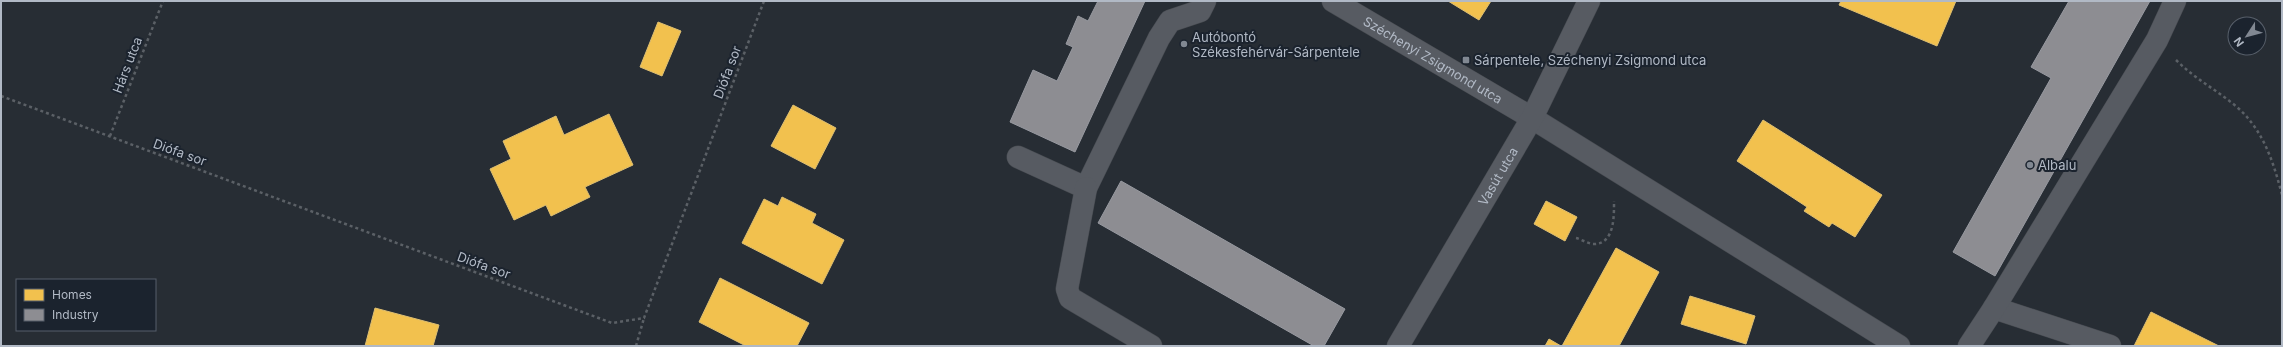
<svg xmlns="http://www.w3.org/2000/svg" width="2283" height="347" viewBox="0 0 2283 347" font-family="Inter,sans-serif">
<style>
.homes{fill:#f2c14e;stroke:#debf72}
.industry{fill:#8d8d92;stroke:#989aa1}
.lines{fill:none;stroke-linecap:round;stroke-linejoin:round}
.minor-casing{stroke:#45494f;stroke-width:23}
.path{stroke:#5b6066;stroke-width:2.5;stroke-dasharray:3 3;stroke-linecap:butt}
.minor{stroke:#575b62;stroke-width:22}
.poi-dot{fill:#818892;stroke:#1b232e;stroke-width:1.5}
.labels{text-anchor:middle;stroke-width:4;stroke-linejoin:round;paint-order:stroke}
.poi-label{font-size:13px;fill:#b1b9c5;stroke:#1b232e;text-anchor:start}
.street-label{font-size:13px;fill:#b1b9c5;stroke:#1b232e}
</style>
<rect width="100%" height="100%" fill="#272d34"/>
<!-- homes -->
<path class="homes" d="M1448 1H1491L1479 20Z
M1841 1H1956L1937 46 1839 5Z
M658 22 681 31 662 76 640 67Z
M793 105 836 128 815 169 771 146Z
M609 114 633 165 585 187 590 197 551 216 546 205 514 220 490 169 511 159 503 141 556 116 564 135Z
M1763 120 1882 195 1855 237 1832 223 1829 227 1804 211 1807 207 1737 161Z
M782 197 816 214 812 223 844 240 822 284 742 243 764 199 778 206Z
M1546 201 1577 217 1565 241 1534 224Z
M1616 248 1659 272 1619 346H1562Z
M720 278 809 323 797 346H746L699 322Z
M1690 296 1755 316 1746 344 1681 324Z
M375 308 439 325 433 346H365Z
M2151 312 2219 346H2134Z
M1549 339 1561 346H1545Z"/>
<!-- industry -->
<path class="industry" d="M1098 1H1145L1075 152 1010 122 1033 70 1057 81 1073 47 1066 44 1078 16 1088 21Z
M2069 1H2150L1995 276 1953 252 2051 78 2031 67Z
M1121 181 1345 309 1324 346H1314L1098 223Z"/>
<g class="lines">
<!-- minor casing -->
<g class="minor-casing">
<g id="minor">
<path id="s1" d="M1333 1 1532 118 1899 346"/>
<path d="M1018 157 1086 188 1159 38 1170 21 1200 11 1205 1"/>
<path d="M1086 188 1067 289 1070 298 1151 346"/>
<path d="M1994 308 2110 346"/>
<path id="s2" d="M1398 346 1532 118 1589 1"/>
<path d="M1969 346 1994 308 2157 40 2175 1"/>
</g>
</g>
<!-- path -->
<path class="path" d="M2176 60C2193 77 2213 88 2232 103 2262 126 2273 160 2282 195
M1 96 612 323 644 318 764 1
M110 136 163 1
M1576 238C1581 239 1588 244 1594 244 1615 244 1614 215 1614 201
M636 346 644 318"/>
<!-- minor -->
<use href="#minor" class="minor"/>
</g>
<!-- markers -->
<g class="poi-dot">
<circle cx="1184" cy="44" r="4"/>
<rect x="1462" y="56" width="8" height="8" rx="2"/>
<circle cx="2030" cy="165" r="4"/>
</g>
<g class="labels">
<!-- poi labels -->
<g class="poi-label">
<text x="1192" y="42">Autóbontó<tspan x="1192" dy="15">Székesfehérvár-Sárpentele</tspan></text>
<text x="1474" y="65">Sárpentele, Széchenyi Zsigmond utca</text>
<text x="2038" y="170">Albalu</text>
</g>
<!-- street labels -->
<g class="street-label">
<text dy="5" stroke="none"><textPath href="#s1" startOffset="116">Széchenyi Zsigmond utca</textPath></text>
<text transform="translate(127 65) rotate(-69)" y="5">Hárs utca</text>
<text transform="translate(727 72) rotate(-69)" y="5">Diófa sor</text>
<text transform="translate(180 152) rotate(20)" y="5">Diófa sor</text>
<text dy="5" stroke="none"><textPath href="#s2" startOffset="197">Vasút utca</textPath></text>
<text transform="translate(484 265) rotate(20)" y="5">Diófa sor</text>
</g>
</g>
<!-- border -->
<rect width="2283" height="347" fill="none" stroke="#b1b9c5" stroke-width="4"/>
<!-- legend -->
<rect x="16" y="279" width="140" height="52" fill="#1b232e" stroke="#575f6a"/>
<rect x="24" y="289" width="20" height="12" fill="#f2c14e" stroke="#575f6a"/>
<text x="52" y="299" font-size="12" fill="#b1b9c5">Homes</text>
<rect x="24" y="309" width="20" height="12" fill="#8d8d92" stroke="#575f6a"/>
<text x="52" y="319" font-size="12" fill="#b1b9c5">Industry</text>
<!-- north arrow -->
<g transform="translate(2247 36) rotate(234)"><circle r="19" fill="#1b232e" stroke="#575f6a"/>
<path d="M0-3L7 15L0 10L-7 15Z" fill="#818892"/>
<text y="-6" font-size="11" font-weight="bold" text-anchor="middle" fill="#b1b9c5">N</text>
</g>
</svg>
